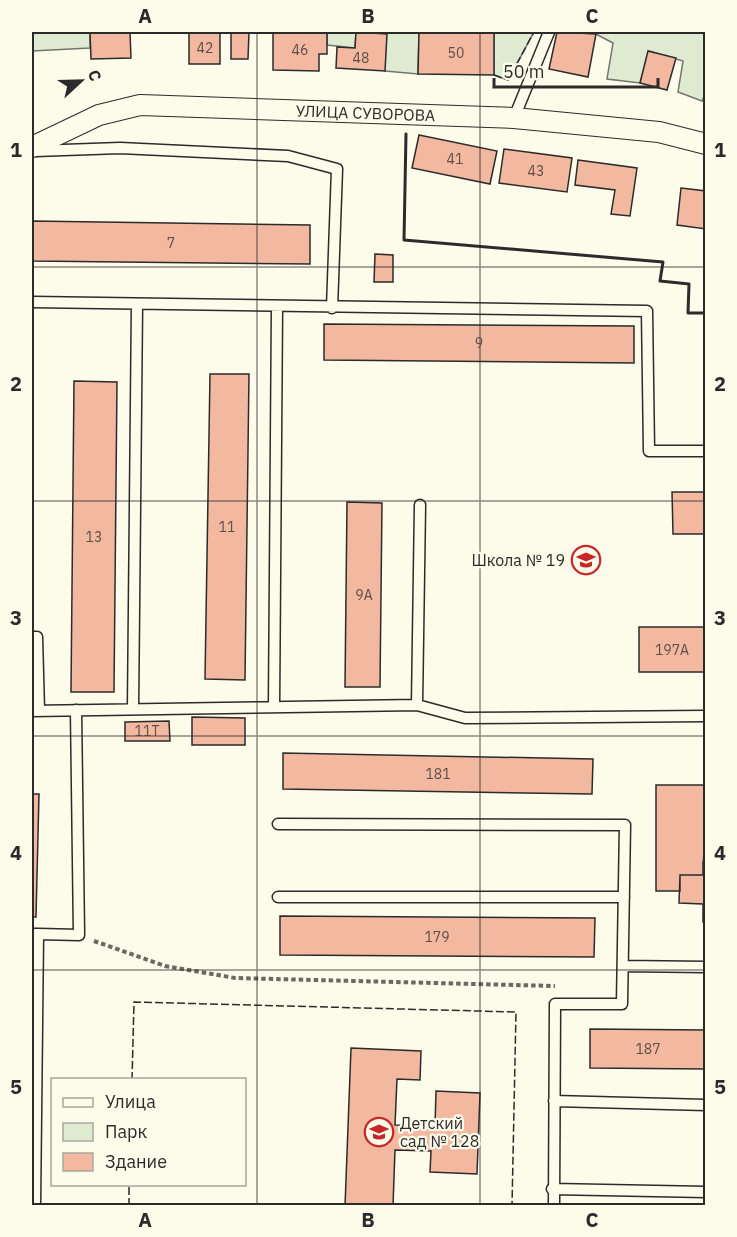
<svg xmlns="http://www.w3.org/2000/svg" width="737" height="1237" viewBox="0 0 737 1237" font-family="'IBM Plex Sans',sans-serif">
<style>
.green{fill:#deebd1;stroke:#74746e;stroke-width:1.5}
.building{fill:#f2b8a0;stroke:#2b2b2b;stroke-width:1.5}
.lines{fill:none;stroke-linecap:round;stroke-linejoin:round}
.lane-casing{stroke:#2b2b2b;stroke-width:13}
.street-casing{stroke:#2b2b2b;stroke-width:22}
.path{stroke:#6a6964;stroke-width:4;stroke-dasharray:4.5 3;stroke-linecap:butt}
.lane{stroke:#fdfbea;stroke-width:10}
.street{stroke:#fdfbea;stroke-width:20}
.fence{stroke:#2b2b2b;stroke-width:1.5;stroke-dasharray:8 3;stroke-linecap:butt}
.wall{stroke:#2b2b2b;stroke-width:3}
.grid{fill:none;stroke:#2b2b2b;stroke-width:1.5;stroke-opacity:0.55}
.labels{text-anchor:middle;stroke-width:4.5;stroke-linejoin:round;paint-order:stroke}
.number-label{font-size:14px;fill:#5d4e48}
.street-label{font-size:16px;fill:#2b2b2b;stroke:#fdfbea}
.poi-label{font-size:16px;fill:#2b2b2b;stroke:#fdfbea;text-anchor:end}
.neatline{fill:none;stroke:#2b2b2b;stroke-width:2}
.grid-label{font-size:20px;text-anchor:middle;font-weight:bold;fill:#2b2b2b}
</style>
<rect width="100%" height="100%" fill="#fdfbea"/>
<!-- green -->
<path class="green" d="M32 32H90V48L32 51Z
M327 32H419L418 74 385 71 356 32 355 48 327 45Z
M494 32H534L508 80 494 75Z
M582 32H705V94L702 101 678 92 683 61 649 51 640 83 607 79 613 43 596 34Z"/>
<!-- building -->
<path class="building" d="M90 32H130L131 58 91 59Z
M189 32H220V64H189Z
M231 32H249L248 59H231Z
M290 32H327V54H319V71L273 70V33Z
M356 32 387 34 385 71 336 68 337 47 355 48Z
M419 32H494V75L418 74Z
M557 32 596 34 588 77 549 69Z
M648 51 676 58 667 90 640 83Z
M419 135 497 151 490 184 412 168Z
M504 149 572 158 567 192 499 183Z
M578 160 637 168 630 216 611 214 615 190 575 185Z
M681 188 706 191V229L677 225Z
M32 221 310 225V264L32 261Z
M375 254 393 255V282H374Z
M324 324 634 326V363L324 360Z
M210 374H249L245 680 205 679Z
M74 381 117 382 114 692H71Z
M672 492H706V534H673Z
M347 502 382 503 380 687H345Z
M639 627H706V672H639Z
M192 717 245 718V745H192Z
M169 721 170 741H125V722Z
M283 753 593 759 592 794 283 789Z
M656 785H706L703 875H680V891H656Z
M32 794H39L36 917H32Z
M703 862H706V922H703V904L679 903 680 875H703Z
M280 916 595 918 594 957 280 955Z
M590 1029 706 1030V1069L590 1068Z
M351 1048 421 1051 420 1080 397 1079 395 1125 435 1126 436 1091 480 1093 477 1174 430 1172 431 1151 395 1150 393 1206H345Z"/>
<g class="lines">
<!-- lane casing -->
<g class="lane-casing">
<path id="lane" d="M514 118 549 32
M35 151 120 148 288 156 337 169 332 308
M32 302 647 311 649 451H706
M32 637H37L39 711
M417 705 420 505
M274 707 277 307
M133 709 137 304
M32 711 417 705 465 718 706 716
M278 824 625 825 622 1004H555L554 1206
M278 897H624
M32 934H38L35 1206
M38 934 79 935 76 710
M623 966 706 967
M554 1101 706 1105
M552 1189 706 1192"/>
</g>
<!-- street casing -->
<g class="street-casing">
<g id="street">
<path id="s1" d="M32 147 99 115 140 105 514 118 659 132 706 144"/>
</g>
</g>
<!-- path -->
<path class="path" d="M94 941 165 966 235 978 555 986"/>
<!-- lane -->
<use href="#lane" class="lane"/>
<!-- street -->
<use href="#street" class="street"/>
<!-- fence -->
<path class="fence" d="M494 75 508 80 534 32
M132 1080 134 1002 516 1012 512 1206
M129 1206V1184"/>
<!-- wall -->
<path class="wall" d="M406 134 404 240 663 262 660 281 689 284 688 313H706"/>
</g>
<!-- grid -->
<path class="grid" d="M257 32V1206M480 32V1206M32 267H706M32 501H706M32 736H706M32 970H706"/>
<!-- icons -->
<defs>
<g id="school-ring" transform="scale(1.5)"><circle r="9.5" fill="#fdfbea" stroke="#c62828" stroke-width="1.5"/><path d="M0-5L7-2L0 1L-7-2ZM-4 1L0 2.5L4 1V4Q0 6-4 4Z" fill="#c62828"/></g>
</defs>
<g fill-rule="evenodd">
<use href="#school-ring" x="586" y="560"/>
<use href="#school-ring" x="379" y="1132"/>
</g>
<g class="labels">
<!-- number labels -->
<g class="number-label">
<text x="205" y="53">42</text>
<text x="300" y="55">46</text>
<text x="456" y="58">50</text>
<text x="361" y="63">48</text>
<text x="455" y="164">41</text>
<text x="536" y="176">43</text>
<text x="171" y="248">7</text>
<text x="479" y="348">9</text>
<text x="227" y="532">11</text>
<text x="94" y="542">13</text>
<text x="364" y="600">9А</text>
<text x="672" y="655">197А</text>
<text x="147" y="736">11Т</text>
<text x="438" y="779">181</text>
<text x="437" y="942">179</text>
<text x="648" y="1054">187</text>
</g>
<!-- street labels -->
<g class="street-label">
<text dy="6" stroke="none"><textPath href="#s1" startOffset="342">УЛИЦА СУВОРОВА</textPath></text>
</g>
<!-- poi labels -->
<g class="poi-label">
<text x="565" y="566">Школа № 19</text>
<text x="400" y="1129" text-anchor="start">Детский<tspan x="400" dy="18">сад № 128</tspan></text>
</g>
</g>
<!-- border -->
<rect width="737" height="1237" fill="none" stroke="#fdfbea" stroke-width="66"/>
<!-- legend -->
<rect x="51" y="1078" width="195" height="108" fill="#fdfbea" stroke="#a9a89e" stroke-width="1.5"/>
<rect x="63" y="1098" width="30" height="9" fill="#fdfbea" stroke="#a9a89e" stroke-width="1.5"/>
<text x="105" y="1108" font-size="18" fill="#2b2b2b">Улица</text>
<rect x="63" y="1123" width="30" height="18" fill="#deebd1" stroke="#a9a89e" stroke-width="1.5"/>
<text x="105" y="1138" font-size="18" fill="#2b2b2b">Парк</text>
<rect x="63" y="1153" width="30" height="18" fill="#f2b8a0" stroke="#a9a89e" stroke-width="1.5"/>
<text x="105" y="1168" font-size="18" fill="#2b2b2b">Здание</text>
<!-- north arrow -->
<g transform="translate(81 81) rotate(68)" stroke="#fdfbea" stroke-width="4.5" paint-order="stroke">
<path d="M0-4.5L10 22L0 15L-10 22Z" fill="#2b2b2b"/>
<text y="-9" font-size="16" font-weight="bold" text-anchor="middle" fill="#2b2b2b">С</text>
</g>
<!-- scale -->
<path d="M494 78v9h164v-9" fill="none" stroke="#2b2b2b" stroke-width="3"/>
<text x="503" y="78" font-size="18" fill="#2b2b2b" stroke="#fdfbea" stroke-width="4.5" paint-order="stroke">50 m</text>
<rect x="33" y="33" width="671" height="1171" class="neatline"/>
<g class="grid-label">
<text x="145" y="23">A</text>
<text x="368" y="23">B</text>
<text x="592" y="23">C</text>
<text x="16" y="157">1</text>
<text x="720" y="157">1</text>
<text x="16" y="391">2</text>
<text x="720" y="391">2</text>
<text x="16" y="625">3</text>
<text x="720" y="625">3</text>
<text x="16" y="860">4</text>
<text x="720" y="860">4</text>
<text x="16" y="1094">5</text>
<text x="720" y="1094">5</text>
<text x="145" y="1227">A</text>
<text x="368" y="1227">B</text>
<text x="592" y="1227">C</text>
</g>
</svg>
